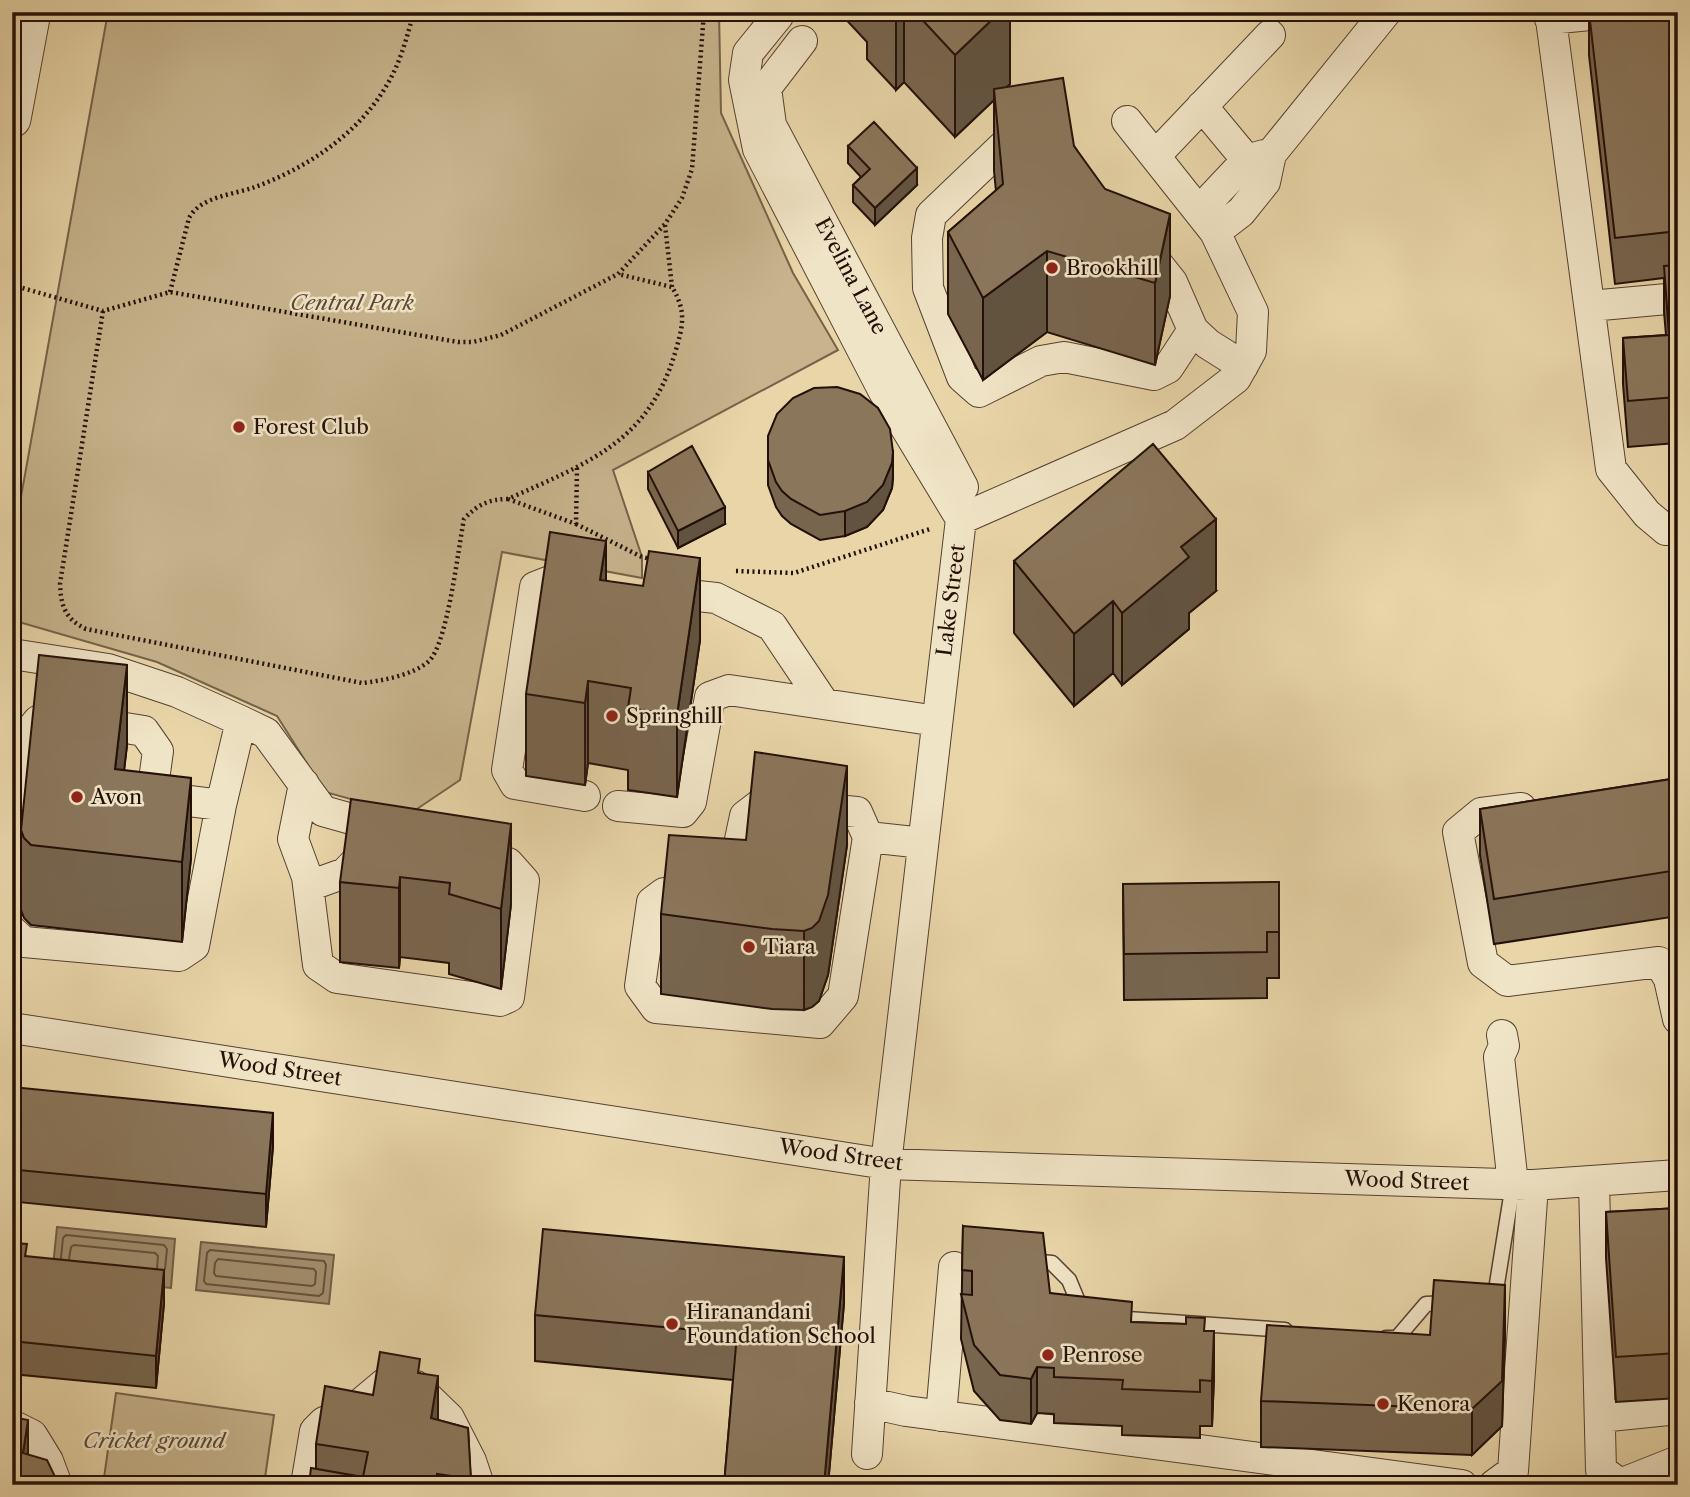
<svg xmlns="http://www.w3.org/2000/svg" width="1690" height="1497" viewBox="0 0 1690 1497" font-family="'Libre Caslon Text',serif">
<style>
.green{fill:#c7b48d;stroke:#76624a;stroke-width:2}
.water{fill:#a59272;stroke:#715e48;stroke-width:2}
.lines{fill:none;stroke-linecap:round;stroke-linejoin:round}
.shore{stroke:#64513d;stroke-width:2}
.service-casing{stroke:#554130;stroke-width:17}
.minor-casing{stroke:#554130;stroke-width:32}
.tertiary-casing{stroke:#554130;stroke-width:39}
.path{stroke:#241008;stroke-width:4.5;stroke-dasharray:2 3.5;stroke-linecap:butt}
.service{stroke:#f0e4c6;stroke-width:14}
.minor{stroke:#f0e4c6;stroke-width:30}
.tertiary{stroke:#f0e4c6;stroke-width:37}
.wall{fill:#77654e;stroke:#241008;stroke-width:2}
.shaded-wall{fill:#615340;stroke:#241008;stroke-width:2}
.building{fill:#8a765b;stroke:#241008;stroke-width:2}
.poi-dot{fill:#8f2418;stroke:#f0e4c6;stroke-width:2.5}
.labels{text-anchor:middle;stroke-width:5;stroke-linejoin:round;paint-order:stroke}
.poi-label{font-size:21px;fill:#241008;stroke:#f0e4c6;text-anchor:start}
.street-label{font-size:21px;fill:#241008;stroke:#f0e4c6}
.park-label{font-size:21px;font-style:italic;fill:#5d4937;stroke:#f0e4c6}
</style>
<rect width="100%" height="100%" fill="#e8d5a8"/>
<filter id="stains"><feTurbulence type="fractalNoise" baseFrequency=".00286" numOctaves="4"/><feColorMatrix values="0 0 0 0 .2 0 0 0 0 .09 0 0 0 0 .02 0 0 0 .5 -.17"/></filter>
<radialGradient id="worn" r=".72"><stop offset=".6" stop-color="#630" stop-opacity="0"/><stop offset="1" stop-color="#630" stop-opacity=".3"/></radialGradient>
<!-- green -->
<path class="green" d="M108 12H719L721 113 793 273 838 350 613 470 642 557V578L502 552 460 780 408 815 325 792 277 716 157 662 12 620V547Z
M116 1393 274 1415 264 1485H103Z"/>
<!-- water -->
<path class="water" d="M57 1227 175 1239 171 1288 52 1276Z
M201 1242 334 1255 329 1304 196 1290Z"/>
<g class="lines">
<!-- shore -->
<path class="shore" d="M210 1250 324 1261 326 1265 323 1293 319 1296 206 1284 204 1281 207 1253Z
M61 1258 63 1238 66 1235 164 1245 167 1249 165 1269
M69 1259 71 1247 74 1245 155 1253 158 1256 157 1268
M218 1259 314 1269 316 1272 315 1284 312 1286 216 1276 214 1273 215 1263Z"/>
<!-- service casing -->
<g class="service-casing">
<path id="service" d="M1027 1261 1052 1263 1069 1280 1081 1309 1084 1312
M1488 1300 1495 1296 1513 1184
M1113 1318 1285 1330
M1386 1338H1397L1426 1304 1451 1303"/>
</g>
<!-- minor casing -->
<g class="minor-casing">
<path id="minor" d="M1550 12 1611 469 1647 514 1666 530 1678 528
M778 16 748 53 744 80 758 149 884 392 961 519
M1550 19 1619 12
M802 41 766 88 771 125 963 487
M1202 106 1265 182
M1022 128 931 215 927 238 928 288 962 377 979 392 1041 361 1064 357 1154 375 1168 368 1193 330
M1155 156 1270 35
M1199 211 1247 160 1264 155
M1215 232 1241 212 1265 182 1271 154 1386 12
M1145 248 1172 282 1193 330 1208 344 1243 366
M1590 306 1678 298
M580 583 553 580 535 587 507 770 515 784 585 796
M661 592 716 598 772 626 823 702
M12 654 108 669 177 692 241 721 266 733 323 811 387 829
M88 722 144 731 158 751 153 787 157 797 221 805
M304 784 293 839 307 877 318 965 337 978 500 1001 509 997 524 881 508 863 475 854
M618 806 683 812 691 802 710 697 729 690 937 721
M1521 808 1481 813 1458 832 1483 963 1507 981 1659 962 1669 979 1678 1019
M868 837 857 812 762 803 745 816 731 882 712 894 664 893 652 902 640 986 656 1008 820 1023 843 996 868 837 923 843
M12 865 33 727 38 721
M309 886 345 873 370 847
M12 931 24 942 179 956 194 946 221 805 241 721
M12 1028 886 1164 1533 1185 1678 1175
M1502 1035 1504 1046 1499 1057 1513 1184
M1594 1182 1601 1470 1620 1484 1678 1461
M870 1403 906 1411 1462 1485
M941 1416 954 1267
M1600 1417 1678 1409
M12 1425 32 1435 48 1461 57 1485
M867 1454 886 1164 961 519 1175 425 1236 378 1251 351 1253 312 1215 232 1127 121
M306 1485 315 1431 324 1422 353 1410 384 1384 416 1386 449 1418 471 1461 479 1485
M1494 1485 1513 1471 1533 1185"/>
</g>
<!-- tertiary casing -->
<g class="tertiary-casing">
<path id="tertiary" d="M12 119 32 12"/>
</g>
<!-- path -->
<path class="path" d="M665 225 672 287
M12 285 103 311 170 292 458 342H473L501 335 618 274 665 224 682 198 692 169 704 12
M170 292 189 218C201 196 233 195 255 187 307 168 360 133 388 83 401 61 407 36 414 12
M103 311 60 584C61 606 65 619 86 629L362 683C381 681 414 675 429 661 448 642 458 549 464 519 477 505 489 499 508 499 587 463 648 443 675 353 683 326 687 312 672 287L618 274
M508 499 576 524 577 467
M576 524 642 557 651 559
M736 571 794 573 930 529"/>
<!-- service -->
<use href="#service" class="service"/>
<!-- minor -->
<use href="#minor" class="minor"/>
<!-- tertiary -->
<use href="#tertiary" class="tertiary"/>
</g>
<!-- wall -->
<path class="wall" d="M839 12H1010V84L1008 86 1074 146 1170 296 1155 365 1047 332 983 380 948 314V232L996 191 994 171V100L955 137 904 82 896 90 867 59V42Z
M1589 12H1678V465L1676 443 1628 447 1623 384V338L1666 335 1664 312V278L1615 284 1589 55Z
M848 146 917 185 875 225 853 202V185L861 177 848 163Z
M768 460 893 477 892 488 883 510 867 527 845 536 820 540 791 524 782 516 776 507 768 485Z
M648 472 725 524 678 548 648 489Z
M1014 561 1216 591 1189 613V629L1122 685 1113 673 1074 706 1014 633Z
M606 580 700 640 677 797 628 790V770L588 763 585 785 526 776V694Z
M127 745 124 770 191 858 182 942 31 925 24 918 21 910V830Z
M1678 778V916L1494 944 1480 855V809Z
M511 824V904L501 989 449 974V963L400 957 399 968 340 962V882Z
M847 845 828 975 819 1001 812 1007 804 1010 772 1009 661 994V914Z
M1123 884 1279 932V978H1267V998L1124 1000Z
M12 1087 273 1146 266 1227 19 1202 16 1243 27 1257 164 1303 156 1388 12 1374Z
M1678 1208V1398L1616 1402 1606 1258V1212Z
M963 1226 1050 1293 1132 1322 1186 1324 1205 1331 1214 1377 1212 1426H1200V1438L1122 1435V1426L1054 1423V1414L1037 1413 1031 1424 1000 1420 974 1391 961 1339Z
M844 1303 828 1485H724L733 1380 535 1361V1315Z
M1505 1331 1502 1426 1472 1455 1261 1447V1401L1430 1335Z
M420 1373 438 1420 468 1428 471 1485H309L316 1469V1444L373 1395Z"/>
<!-- shaded-wall -->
<path class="shaded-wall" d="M896 12H904V82L896 90Z
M1000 12H1010V84L995 99 994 89V100L955 137V55Z
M917 168V185L875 225V208Z
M1170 214V296L1155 365V283Z
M1047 251V332L983 380V298Z
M893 452V477L892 488 883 510 867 527 845 536V511Z
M725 507V524L678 548V531Z
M1216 519V591L1189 613V629L1122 685V613L1181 547Z
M606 541V622L600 580Z
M700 558V640L677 797V715Z
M1113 601V673L1074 706V634Z
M127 665V745L115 849V769Z
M588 681V763L585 785V703Z
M847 766V845L828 975 819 1001 812 1007 804 1010V931Z
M191 778V858L182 942V862Z
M511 824V904L501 989V909Z
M400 877V957L399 968V888Z
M273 1113V1146L266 1227V1194Z
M19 1170V1202L13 1275V1243Z
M844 1257V1303L828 1485H824Z
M164 1270V1303L156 1388V1356Z
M1505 1285V1331L1502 1426 1472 1455V1409Z
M1214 1331V1377L1212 1426V1381Z
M1037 1367V1413L1031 1424V1379Z
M438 1376V1422L431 1418Z
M14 1399V1445L12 1456V1410Z
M28 1420V1466L23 1453Z"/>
<!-- building -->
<path class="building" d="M915 12H1000L955 55Z
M1589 12H1678V231L1615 238Z
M1063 78 1074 146 1105 189 1170 214 1155 283 1047 251 983 298 948 232 1003 184 994 89Z
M874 122 917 168 875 208 853 185 870 169 848 146Z
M1678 265V419L1676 397 1628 401 1623 338 1669 335 1664 266Z
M837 387 860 394 878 408 890 429 893 452 892 463 883 485 867 502 845 511 820 515 791 499 782 491 776 482 768 460V436L777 414 793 398 814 388Z
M1153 444 1216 519 1181 547 1189 557 1122 613 1113 601 1074 634 1014 561Z
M692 446 725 507 678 531 648 472Z
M550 532 606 541 600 580 643 586 649 551 700 558 677 715 628 708 631 688 588 681 585 703 526 694Z
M39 655 127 665 115 769 191 778 182 862 31 845 24 838 21 830Z
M755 752 847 766 828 895 819 921 812 928 804 931 772 929 661 914 669 835 746 840Z
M1678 778V870L1494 899 1480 809Z
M351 799 511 824 501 909 449 894 450 883 400 877 399 888 340 882Z
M1279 882V932H1267V952L1124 954 1123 884Z
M12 1087 273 1113 266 1194 19 1170 13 1243 27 1244 25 1256 164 1270 156 1356 12 1341Z
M1678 1208V1353L1616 1357 1606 1212Z
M963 1226 1043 1233 1050 1293 1132 1302 1131 1322 1186 1324V1317L1205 1318 1204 1331H1214L1212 1381 1200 1380V1392L1122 1389 1123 1380 1054 1377V1368L1037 1367 1031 1379 1000 1375 974 1345 961 1294 972 1295V1271L962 1270Z
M543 1229 844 1257 824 1485H724L737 1334 535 1315Z
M1434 1280 1505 1285 1502 1381 1472 1409 1261 1401 1267 1325 1430 1335Z
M380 1352 420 1359 418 1373 438 1376 431 1418 468 1428 471 1479 437 1474 435 1485H309L311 1468 363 1477 368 1452 316 1444 325 1386 373 1395Z
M12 1417 28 1420 23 1453 47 1460 59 1485H12Z"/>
<!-- markers -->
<g class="poi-dot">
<circle cx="1052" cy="268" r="7"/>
<circle cx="239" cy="427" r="7"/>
<circle cx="612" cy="716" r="7"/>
<circle cx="77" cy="797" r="7"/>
<circle cx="749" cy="947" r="7"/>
<circle cx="672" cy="1324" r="7"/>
<circle cx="1048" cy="1355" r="7"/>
<circle cx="1383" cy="1404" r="7"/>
</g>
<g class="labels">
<!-- poi labels -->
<g class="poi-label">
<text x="1066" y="275">Brookhill</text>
<text x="253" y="434">Forest Club</text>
<text x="626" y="723">Springhill</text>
<text x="91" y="804">Avon</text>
<text x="763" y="954">Tiara</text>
<text x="686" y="1319">Hiranandani<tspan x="686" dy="24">Foundation School</tspan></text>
<text x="1062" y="1362">Penrose</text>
<text x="1397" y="1411">Kenora</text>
</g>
<!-- street labels -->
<g class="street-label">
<text transform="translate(851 276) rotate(62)" y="7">Evelina Lane</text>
<text transform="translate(951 600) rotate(-83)" y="7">Lake Street</text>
<text transform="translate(280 1069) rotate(9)" y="7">Wood Street</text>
<text transform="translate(841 1155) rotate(8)" y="7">Wood Street</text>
<text transform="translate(1407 1181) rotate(2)" y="7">Wood Street</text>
</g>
<!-- park labels -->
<g class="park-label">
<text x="352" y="310">Central Park</text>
<text x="154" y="1448">Cricket ground</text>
</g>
</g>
<!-- margin -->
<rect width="1690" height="1497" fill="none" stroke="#e8d5a8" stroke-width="42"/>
<rect x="14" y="14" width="1662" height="1469" fill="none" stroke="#241008" stroke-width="3.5"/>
<rect x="21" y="21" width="1648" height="1455" fill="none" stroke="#241008" stroke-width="2"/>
<rect width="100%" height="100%" filter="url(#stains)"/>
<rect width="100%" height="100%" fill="url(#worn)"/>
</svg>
